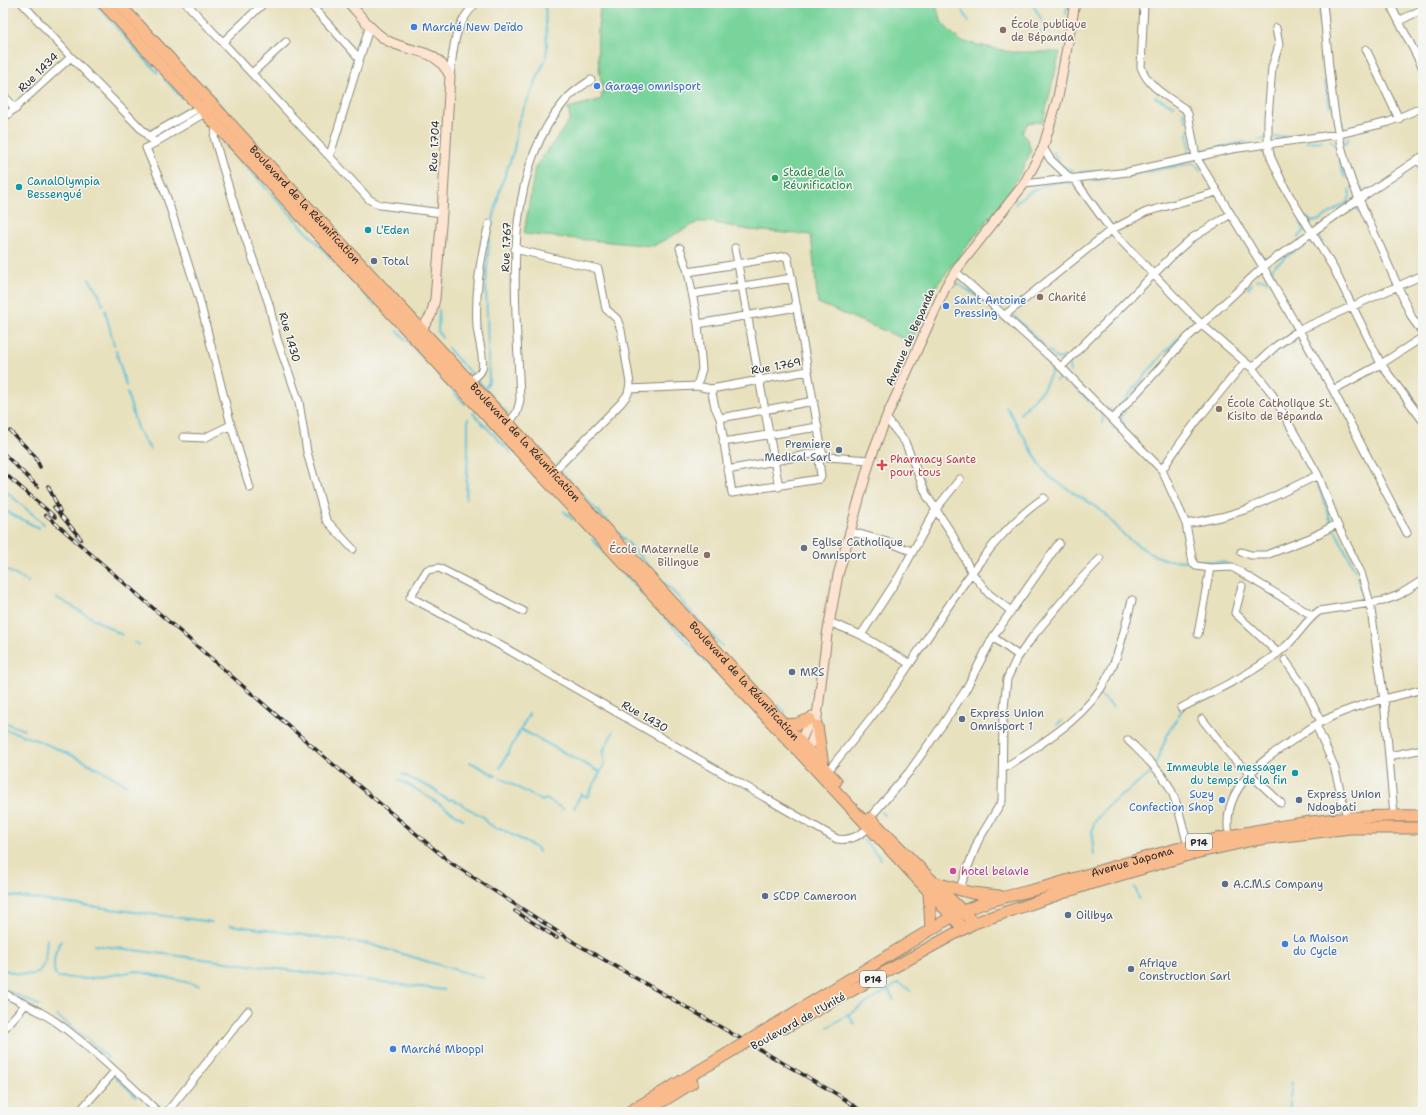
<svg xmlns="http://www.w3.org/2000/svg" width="1426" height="1115" viewBox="0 0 1426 1115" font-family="'Shantell Sans',sans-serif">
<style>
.green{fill:#79d49b;stroke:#528063}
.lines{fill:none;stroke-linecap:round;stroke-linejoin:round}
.stream{stroke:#5bc1d8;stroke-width:2}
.street-casing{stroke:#8a8674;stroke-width:9}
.secondary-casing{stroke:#8a8674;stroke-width:11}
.primary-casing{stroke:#8a8674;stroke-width:13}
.street{stroke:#fff;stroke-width:7}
.secondary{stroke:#fde4d1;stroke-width:9}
.primary{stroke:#fabb8c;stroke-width:11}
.rail-casing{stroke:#2b2b2b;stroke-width:3.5}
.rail{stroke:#f6f6f2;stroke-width:2;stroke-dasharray:6;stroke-linecap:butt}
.primary-bridge-casing{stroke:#8a8674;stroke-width:13;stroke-linecap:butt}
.primary-bridge{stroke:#fabb8c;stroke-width:11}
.shop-dot{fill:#3f7fe0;stroke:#f6f6f2;stroke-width:1.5}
.education-dot{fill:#8d6e63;stroke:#f6f6f2;stroke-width:1.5}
.leisure-dot{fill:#2e9e5b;stroke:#f6f6f2;stroke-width:1.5}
.culture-dot{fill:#0f9aa8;stroke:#f6f6f2;stroke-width:1.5}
.service-dot{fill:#5c6f8a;stroke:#f6f6f2;stroke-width:1.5}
.health-dot{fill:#e0444e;stroke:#f6f6f2;stroke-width:1.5}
.worship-dot{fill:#6b7280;stroke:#f6f6f2;stroke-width:1.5}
.hotel-dot{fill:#d1479c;stroke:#f6f6f2;stroke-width:1.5}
.labels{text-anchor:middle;stroke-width:3;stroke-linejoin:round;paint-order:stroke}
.shield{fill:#f6f6f2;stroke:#686867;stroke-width:1}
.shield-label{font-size:10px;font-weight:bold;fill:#2b2b2b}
.education-label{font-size:11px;fill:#785e54;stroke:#f6f6f2;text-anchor:start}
.shop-label{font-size:11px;fill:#366cbe;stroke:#f6f6f2;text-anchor:start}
.street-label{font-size:11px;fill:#2b2b2b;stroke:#f6f6f2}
.leisure-label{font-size:11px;fill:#27864d;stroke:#f6f6f2;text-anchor:start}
.culture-label{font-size:11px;fill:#0d838f;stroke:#f6f6f2;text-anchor:start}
.service-label{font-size:11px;fill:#4e5e75;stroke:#f6f6f2;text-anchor:start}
.health-label{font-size:11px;fill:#be3a42;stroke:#f6f6f2;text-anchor:start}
.worship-label{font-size:11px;fill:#5b616d;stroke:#f6f6f2;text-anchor:start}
.hotel-label{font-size:11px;fill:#b23c85;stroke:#f6f6f2;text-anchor:start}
</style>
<rect width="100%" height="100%" fill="#f6f6f2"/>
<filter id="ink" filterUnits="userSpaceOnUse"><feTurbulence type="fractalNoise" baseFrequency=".025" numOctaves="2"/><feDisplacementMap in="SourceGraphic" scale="8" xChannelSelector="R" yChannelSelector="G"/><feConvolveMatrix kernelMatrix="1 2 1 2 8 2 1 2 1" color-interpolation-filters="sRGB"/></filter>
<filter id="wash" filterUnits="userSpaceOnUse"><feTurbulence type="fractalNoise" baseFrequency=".012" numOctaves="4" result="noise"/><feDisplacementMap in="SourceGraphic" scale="16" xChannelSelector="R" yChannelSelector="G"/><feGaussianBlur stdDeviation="0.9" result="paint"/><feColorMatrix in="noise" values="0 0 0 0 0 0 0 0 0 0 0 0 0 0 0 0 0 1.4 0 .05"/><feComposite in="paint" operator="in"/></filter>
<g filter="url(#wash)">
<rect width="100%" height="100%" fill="#e8e1be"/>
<!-- green -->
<path class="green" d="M601 3H935L942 23 960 41 1011 52H1060L1043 121 1028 123 1022 133 1028 141 1031 152 1011 190 936 286 911 342 818 303 811 235 749 230 710 222H698L653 246 524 234 535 167 570 120 568 108 602 99 601 95 604 93C596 65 596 32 601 3Z"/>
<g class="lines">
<!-- stream -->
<path class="stream" d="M95 3 140 54
M958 3 961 8
M1032 3 1047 29 1037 35
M963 11 969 22
M1320 12 1323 33
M1066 14 1068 3
M170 51 173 55
M142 56 158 73
M1325 74 1326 68
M163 78 182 98
M1325 81 1330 107
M207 91 215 99
M1155 97 1174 106
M217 102 278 168
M1183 111 1186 121
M1338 114 1341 122
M1342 123 1344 129
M1188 130 1189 147
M1299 135 1318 133
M1271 138 1288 136
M1258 140 1267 138
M1331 141 1337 146 1342 170
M1307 142 1323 141
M224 143 375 305
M1345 144 1349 137
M1258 148 1263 150 1266 156
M1200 149 1206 150 1246 142
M1053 152 1059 163
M1184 156 1188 154 1189 148
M1062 166 1073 171
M1178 166 1192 163 1197 166 1200 171
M1206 168 1204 161 1207 158
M1342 171 1345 178
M1080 172 1104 171
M1121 177 1177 166
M1092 180 1105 179
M1357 187 1363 190
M1349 189 1350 195
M1015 204C1027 191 1056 177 1073 184
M1353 207 1356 208 1360 212
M1307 217 1311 222 1320 220 1348 201 1350 197
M492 224 500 189 514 150 518 122 546 58 547 47 545 3
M1322 229 1319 234 1322 243
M1298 238 1304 231 1301 222
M1261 255 1268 260
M442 276V266
M89 279 99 294 103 305
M1275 279 1272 271 1273 267 1306 242H1311L1315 245
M1256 280 1264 279 1267 282
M951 285 958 284 982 299
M441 286 442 279
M1248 288 1252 284
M105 310 114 345
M439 310 438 332 442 338
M1013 315 1044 346
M398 331 406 340
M408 341 425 360
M448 348 462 364
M1048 350 1053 354
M116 351 126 386
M1165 352 1191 325
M1042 354 1049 362
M1055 357 1059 359 1065 357
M1050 363 1052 369
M464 366 484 387
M1070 372 1069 366 1071 361
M437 373 465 404
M1056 381 1061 376 1064 377 1095 407
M485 390 489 381 486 284 489 238
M487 391 508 414
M127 392 137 428
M1006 406 1042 468 1051 478 1102 511 1127 538 1151 554 1167 560 1190 561
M1105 407 1113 411
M1118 408 1163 354
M1098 410 1103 415V423
M473 413 478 419
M1020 414 1044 388 1052 371
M468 419V447
M480 421 491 432
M1125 427 1121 417 1126 409
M1110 428H1115L1120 432
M138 430 150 449
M492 433 511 453
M559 470 625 540
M1316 479 1332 524
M3 489 44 524
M466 499 468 449
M3 510 39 528
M564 511 573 520
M1334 528 1355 570
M592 539 656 608
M627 542 654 572
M1195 561 1222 562 1228 564
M3 568 28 582
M656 574 661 579
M1357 577 1366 605 1371 634
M663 582 679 598
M57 598 122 635
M680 600 722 646
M657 609 714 670
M134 642 139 645
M1099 695 1105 699 1113 707
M778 705 785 712
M3 722 24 730
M1057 725 1062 721
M3 729C48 742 87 761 127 785
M522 730 600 772
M470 762 496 776
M1155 765 1169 731 1182 710
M500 768 529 714
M601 771 605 763 603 752 613 732
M402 774 437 791 438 794 449 800 452 799 485 818 486 822 497 829 500 828 538 849 539 852
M501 778 542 801 546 799 563 809
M399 780 416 789 463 819
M574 808 581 794 587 797 600 773
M881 812 885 816
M864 840 881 859
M1094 855C1093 846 1091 835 1093 827 1096 811 1136 785 1149 775L1153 769
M1135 887 1139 899
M3 895 212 922
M230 925 369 944 483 978
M62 941C54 950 53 963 55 974L58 977 89 979 136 971 199 985
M94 945 444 990
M3 969C14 974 27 976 38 973L45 962 47 939
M3 989 38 1005
M888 990 894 1000
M848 1014 855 1025
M57 1016 84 1036 108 1058
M828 1027 899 983 911 991
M114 1075 136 1097
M1290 1098 1292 1081
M1290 1107V1102
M148 1109 151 1112
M1290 1112V1109"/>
</g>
</g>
<g filter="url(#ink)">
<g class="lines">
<!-- street casing -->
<g class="street-casing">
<path id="street" d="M22 3 71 57 155 143
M186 3 370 200 380 205 442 213
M309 3 359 58
M1144 3 1141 67C1148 87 1168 97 1185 109L1188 114 1196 157 1263 267 1333 390 1407 533
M1393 10 1423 68
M1399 21 1423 9
M1276 28 1279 45 1272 67 1268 118V144L1271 158 1285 188 1334 269 1381 364 1423 421
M223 42 264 3
M1366 49 1399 119
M252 73 286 42
M450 76C454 45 453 27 476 3
M3 95 16 109
M3 119 71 57
M217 125 214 137 222 165 238 217 269 304 277 339 299 402 307 452 326 520 353 549
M148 137 202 106
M1043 148 1051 160 1071 179
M330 155 370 25
M1423 156 1359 199 1412 318 1423 333
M1418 159 1423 166
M1074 179 1111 230 1201 324 1252 368 1271 392 1318 475 1337 524 1361 573 1370 603 1384 700 1394 815
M1024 184 1128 172 1232 149 1339 134 1389 122 1423 107
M680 248 688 272 698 324 702 369 697 386
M735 248 779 487
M515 249 598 269 606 309 617 319 621 330 630 383 628 394 621 403 550 475
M955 271 1061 367 1162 470 1186 524 1193 563 1196 566 1210 568 1198 634
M693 294 792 278
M1005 315 1111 230 1146 212 1217 192
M698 324 797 307
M1061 367 1175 253 1192 238 1231 214
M1252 368 1276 346 1299 330 1423 275
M808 371 822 452 827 457 870 460
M469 382C473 379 480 375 482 369 485 360 478 338 477 327 475 292 480 258 489 224
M629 389 697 386 711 389 808 371 788 259 786 256 688 272
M711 389 715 407 720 418 732 493 819 479 821 476 818 453
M1333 390 1381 364 1423 337
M720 418 814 401
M886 418 905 442 927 496 952 534 972 573 989 594 1011 611
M1113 419 1186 339 1263 267 1359 199C1331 138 1330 69 1323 3
M231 425 250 488
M507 426 517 412 520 400C517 306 498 178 565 101 572 92 582 86 591 80
M183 437 204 438 231 425 199 298 166 195 146 148 208 111
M723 442 818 427
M727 470 822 452
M1162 470C1187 431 1216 397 1245 362
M1186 524 1221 517 1248 509 1318 475
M849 531 891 543 911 551
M1241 552 1251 555H1266L1310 538 1337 524
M1210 568 1232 567 1313 616
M1242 586 1235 613 1278 653
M523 611 439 568 427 570 410 597 505 648 837 839C851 841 858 836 869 828
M829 622 861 635 910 664
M861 635 900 575 936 509 960 479
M993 637 1019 656
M1285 660 1304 687 1321 722
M1181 708C1216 690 1255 673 1285 647 1298 636 1305 621 1319 611L1383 601 1399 595 1423 580
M1202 719 1232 757 1281 803
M1316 725 1334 766 1347 817
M1128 740C1142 754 1159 769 1169 786 1179 804 1182 826 1188 845
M1389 756 1423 749
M1003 769C1040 744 1086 719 1107 678 1120 654 1125 626 1132 600
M827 772C855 738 883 704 907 668 944 615 989 534 1044 498
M868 820 909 772 943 724 965 691 993 637 1059 543
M1229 835C1221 789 1260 762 1293 740 1304 733 1315 724 1327 719 1356 704 1391 698 1423 689
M959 890 978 841 1002 801 1003 718 1007 679 1016 660 1034 635 1078 582 1100 559
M3 993C25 1004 47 1014 67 1030 99 1055 129 1083 158 1112
M3 1030 26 1004
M79 1112 115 1071
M167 1112 248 1011"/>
</g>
<!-- secondary casing -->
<g class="secondary-casing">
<path id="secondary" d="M349 3C361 16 374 34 390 42 415 54 435 47 450 76L442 213 435 299 431 315 418 335
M798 747 812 716
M803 753 811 743 815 733 827 635 838 575 870 460 886 418 946 286 960 265 1024 184 1043 148 1058 97 1075 3"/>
</g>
<!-- primary casing -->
<g class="primary-casing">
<g id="primary">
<path d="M103 3 963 928"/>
<path id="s1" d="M118 3 509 424 836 781"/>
<path d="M784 725 797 724 810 719"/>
<path d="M817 726 823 765"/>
<path d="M870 818 974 923"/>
<path d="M936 883 972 893 999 896"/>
<path d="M929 892 931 930"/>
<path d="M784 1028 974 923 1086 885 1195 853 1253 840 1350 828H1423"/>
<path id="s2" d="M768 1029 953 916C984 899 1022 894 1056 884 1181 846 1291 813 1423 816"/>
<path d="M629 1112 712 1063"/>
<path d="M645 1112 692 1083"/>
</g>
</g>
<!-- street -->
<use href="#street" class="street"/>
<!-- secondary -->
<use href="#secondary" class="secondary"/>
<!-- primary -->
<use href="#primary" class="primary"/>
<!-- rail casing -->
<g class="rail-casing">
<path id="rail" d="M10 431 35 456 40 467
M3 453 38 487
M3 472 55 517
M48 486 60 511
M54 507 81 539
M46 515 328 760 451 863 575 943 840 1096 863 1112
M515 911 557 938"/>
</g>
<!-- rail -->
<use href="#rail" class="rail"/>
<!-- primary-bridge casing -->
<g class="primary-bridge-casing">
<path id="primary-bridge" d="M712 1063 768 1029"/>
</g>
<!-- primary-bridge -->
<use href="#primary-bridge" class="primary-bridge"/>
</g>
</g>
<!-- markers -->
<g class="shop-dot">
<circle cx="414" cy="27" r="4"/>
<circle cx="597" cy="86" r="4"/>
<circle cx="946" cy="306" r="4"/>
<circle cx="1222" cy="800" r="4"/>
<circle cx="1285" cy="944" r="4"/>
<circle cx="393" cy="1049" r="4"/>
</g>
<g class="education-dot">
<circle cx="1003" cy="30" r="4"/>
<circle cx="1040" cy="297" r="4"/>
<circle cx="1219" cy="409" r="4"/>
<circle cx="707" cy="555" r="4"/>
</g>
<circle class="leisure-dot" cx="775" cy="178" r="4"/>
<g class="culture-dot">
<circle cx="19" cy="187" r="4"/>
<circle cx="368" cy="230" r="4"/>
<circle cx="1295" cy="773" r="4"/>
</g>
<g class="service-dot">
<circle cx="374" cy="261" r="4"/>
<circle cx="839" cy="450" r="4"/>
<circle cx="792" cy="672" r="4"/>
<circle cx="962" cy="719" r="4"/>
<circle cx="1299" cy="800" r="4"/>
<circle cx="1225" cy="884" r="4"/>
<circle cx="765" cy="896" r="4"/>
<circle cx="1068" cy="915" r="4"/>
<circle cx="1131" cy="969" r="4"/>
</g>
<path class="health-dot" d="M880 459h4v4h4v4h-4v4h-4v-4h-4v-4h4z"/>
<circle class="worship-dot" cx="804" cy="548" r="4"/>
<circle class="hotel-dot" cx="953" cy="871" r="4"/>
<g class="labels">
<!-- shield labels -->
<g class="shield">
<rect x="1186" y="834" width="26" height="16" rx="3"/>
<rect x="860" y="971" width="26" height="16" rx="3"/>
</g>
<g class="shield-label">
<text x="1199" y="846">P14</text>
<text x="873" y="983">P14</text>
</g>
<!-- education labels -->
<g class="education-label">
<text x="1011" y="28">École publique<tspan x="1011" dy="13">de Bépanda</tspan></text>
<text x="1048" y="301">Charité</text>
<text x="1227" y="407">École Catholique St.<tspan x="1227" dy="13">Kisito de Bépanda</tspan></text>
<text x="699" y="553" text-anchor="end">École Maternelle<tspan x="699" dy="13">Bilingue</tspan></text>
</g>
<!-- shop labels -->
<g class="shop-label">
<text x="422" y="31">Marché New Deïdo</text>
<text x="605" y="90">Garage omnisport</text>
<text x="954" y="304">Saint Antoine<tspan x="954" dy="13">Pressing</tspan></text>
<text x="1214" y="798" text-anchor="end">Suzy<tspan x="1214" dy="13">Confection Shop</tspan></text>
<text x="1293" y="942">La Maison<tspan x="1293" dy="13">du Cycle</tspan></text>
<text x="401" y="1053">Marché Mboppi</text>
</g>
<!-- street labels -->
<g class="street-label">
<text transform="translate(38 72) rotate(-44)" y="4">Rue 1.434</text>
<text transform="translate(434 146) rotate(-87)" y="4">Rue 1.704</text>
<text dy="4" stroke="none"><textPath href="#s1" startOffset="275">Boulevard de la Réunification</textPath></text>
<text transform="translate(506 247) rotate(-88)" y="4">Rue 1.767</text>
<text transform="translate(290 337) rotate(74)" y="4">Rue 1.430</text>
<text transform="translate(910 337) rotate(-66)" y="4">Avenue de Bepanda</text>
<text transform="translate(776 366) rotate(-10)" y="4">Rue 1.769</text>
<text dy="4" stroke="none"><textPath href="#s1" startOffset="599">Boulevard de la Réunification</textPath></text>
<text dy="4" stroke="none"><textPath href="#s1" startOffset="923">Boulevard de la Réunification</textPath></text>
<text transform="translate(645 716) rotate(30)" y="4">Rue 1.430</text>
<text dy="4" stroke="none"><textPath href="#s2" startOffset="404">Avenue Japoma</textPath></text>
<text transform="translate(798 1021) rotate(-29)" y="4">Boulevard de l'Unité</text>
</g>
<!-- leisure labels -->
<g class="leisure-label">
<text x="783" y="176">Stade de la<tspan x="783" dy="13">Réunification</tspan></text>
</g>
<!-- culture labels -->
<g class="culture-label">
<text x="27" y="185">CanalOlympia<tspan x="27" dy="13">Bessengué</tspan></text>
<text x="376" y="234">L'Eden</text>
<text x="1287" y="771" text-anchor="end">Immeuble le messager<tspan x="1287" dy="13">du temps de la fin</tspan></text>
</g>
<!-- service labels -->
<g class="service-label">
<text x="382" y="265">Total</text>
<text x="831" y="448" text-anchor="end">Premiere<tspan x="831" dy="13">Medical Sarl</tspan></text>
<text x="800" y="676">MRS</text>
<text x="970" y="717">Express Union<tspan x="970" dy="13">Omnisport 1</tspan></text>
<text x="1307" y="798">Express Union<tspan x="1307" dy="13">Ndogbati</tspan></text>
<text x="1233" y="888">A.C.M.S Company</text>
<text x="773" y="900">SCDP Cameroon</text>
<text x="1076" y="919">Oilibya</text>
<text x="1139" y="967">Afrique<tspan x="1139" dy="13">Construction Sarl</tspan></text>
</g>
<!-- health labels -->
<g class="health-label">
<text x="890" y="463">Pharmacy Sante<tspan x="890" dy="13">pour tous</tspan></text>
</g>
<!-- worship labels -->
<g class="worship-label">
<text x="812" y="546">Eglise Catholique<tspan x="812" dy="13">Omnisport</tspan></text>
</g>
<!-- hotel labels -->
<g class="hotel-label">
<text x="961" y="875">hotel belavie</text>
</g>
</g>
<!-- margin -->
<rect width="1426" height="1115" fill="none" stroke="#f6f6f2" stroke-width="16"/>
</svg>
